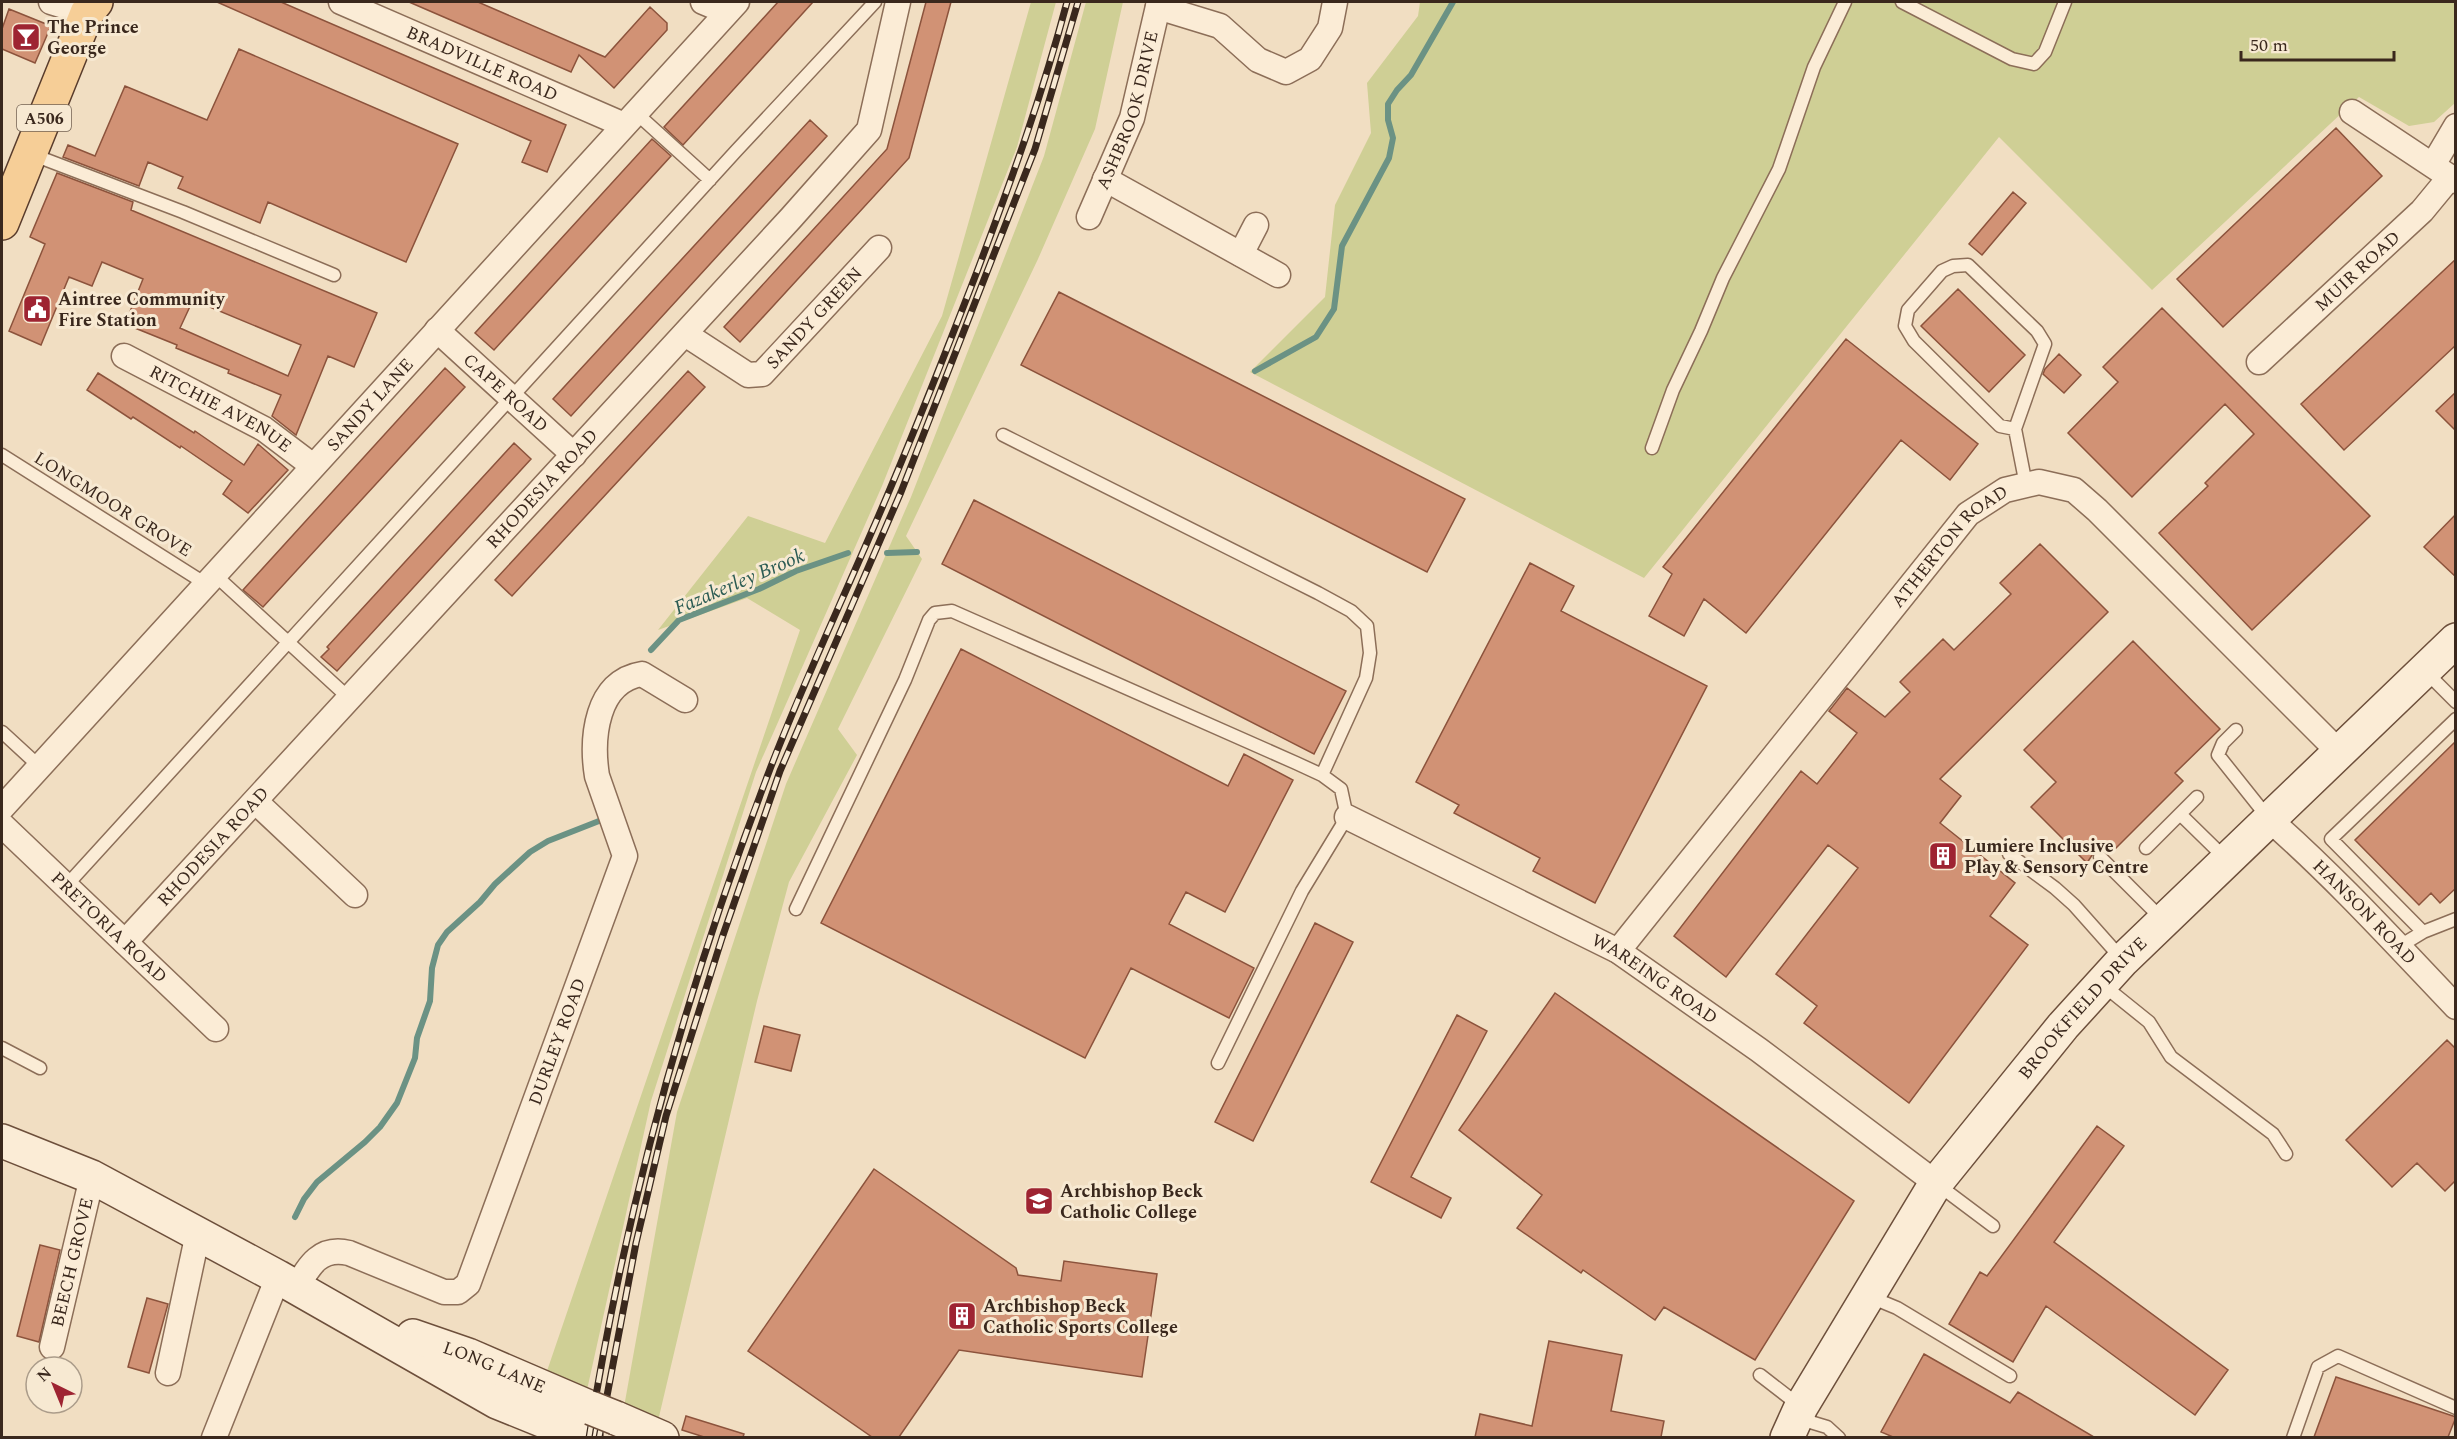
<svg xmlns="http://www.w3.org/2000/svg" width="2457" height="1439" viewBox="0 0 2457 1439" font-family="Spectral,serif">
<style>
.green{fill:#cfcf95}
.lines{fill:none;stroke-linecap:round;stroke-linejoin:round}
.stream{stroke:#6b9284;stroke-width:6}
.building{fill:#d19275;stroke:#8c533c;stroke-width:1.5;fill-rule:evenodd}
.lane-casing{stroke:#8c6e58;stroke-width:15}
.street-casing{stroke:#8c6e58;stroke-width:27}
.secondary-casing{stroke:#6d4f3b;stroke-width:36}
.primary-casing{stroke:#593c2c;stroke-width:36}
.lane{stroke:#fbecd6;stroke-width:12}
.street{stroke:#fbecd6;stroke-width:24}
.secondary{stroke:#fbecd6;stroke-width:33}
.primary{stroke:#f6ce97;stroke-width:33}
.rail-casing{stroke:#3a281d;stroke-width:7}
.rail{stroke:#f7e9d2;stroke-width:4.5;stroke-dasharray:14;stroke-linecap:butt}
.secondary-bridge-casing{stroke:#6d4f3b;stroke-width:36;stroke-linecap:butt}
.secondary-bridge{stroke:#fbecd6;stroke-width:33}
.labels{text-anchor:middle;stroke-width:6;stroke-linejoin:round;paint-order:stroke}
.shield{fill:#f7e9d2;stroke:#736253;stroke-width:1.5}
.shield-label{font-size:16px;font-weight:bold;fill:#3a281d}
.poi-label{font-size:18px;font-weight:bold;fill:#3a281d;stroke:#f7e9d2;text-anchor:start}
.street-label{font-size:18px;fill:#3a281d;stroke:#f7e9d2}
.water-label{font-size:20px;font-style:italic;fill:#2b5b53;stroke:#f7e9d2}
</style>
<rect width="100%" height="100%" fill="#f1dec2"/>
<!-- green -->
<path class="green" d="M1031 2H1056L1017 147 882 486 756 772 651 1101 587 1390 547 1371 800 630 747 598 658 630 748 516 825 543 942 316Z
M1086 2H1123L1095 129 1038 259 906 536 922 559 838 729 857 755 789 882 757 1001 658 1421 624 1407 677 1112 786 784 911 497 1044 156Z
M1420 2H2455V103L2434 122 2409 126 2359 97 2152 290 1999 137 1644 578 1250 372 1325 297 1335 205 1371 133 1367 83 1418 16Z"/>
<g class="lines">
<!-- stream -->
<path class="stream" d="M1255 371 1316 337 1334 309 1342 246 1389 158 1393 138 1388 120V104L1397 90 1411 75 1453 2
M887 553 917 552
M651 650 679 620 759 589 796 571 848 553
M295 1217 304 1199 317 1182 365 1142 380 1127 397 1103 415 1058 417 1038 430 1001 432 968 438 945 447 932 480 902 495 884 530 852 548 841 599 821"/>
</g>
<!-- building -->
<path class="building" d="M217 2H281L566 125 547 172 522 162 531 141Z
M409 2H478L605 57 650 7 667 23V30L614 88 579 55 571 72Z
M778 2H813L683 145 664 127Z
M926 2H951L909 158 740 342 724 327 887 149Z
M9 9 51 26 35 63 2 49V29Z
M239 49 458 144 406 262 268 202 260 223 178 188 183 177 148 162 139 186 63 157 68 145 95 156 125 86 207 120Z
M810 120 827 136 571 416 553 399Z
M2336 128 2382 176 2223 327 2177 279Z
M652 139 671 156 494 350 475 333Z
M57 173 133 202 131 210 377 313 354 367 328 356 296 435 272 416 281 395 228 373 229 370 176 348 177 345 125 324 143 279 102 262 92 286 69 277 41 345 9 331 45 244 30 237ZM193 300 301 345 288 376 180 328Z
M2013 192 2026 203 1982 255 1969 244Z
M2456 259V345L2344 450 2301 404Z
M1958 289 2025 355 1989 392 1921 326Z
M1059 292 1465 499 1427 572 1021 365Z
M2162 308 2370 516 2252 630 2159 533 2208 486 2205 483 2254 434 2225 404 2132 497 2068 433 2118 382 2103 367Z
M1846 339 1978 444 1950 480 1901 440 1746 633 1704 599 1684 636 1649 616 1672 574 1663 567Z
M2059 354 2081 375 2064 393 2043 374 2045 369Z
M445 368 465 387 263 607 243 590Z
M688 371 705 387 512 596 495 580Z
M98 373 194 433 195 431 244 465 258 444 288 470 248 513 223 494 232 481 181 446 180 448 133 417 131 419 87 390Z
M2456 392V431L2436 411Z
M514 443 531 459 337 671 321 657 329 649 327 647Z
M974 500 1346 691 1314 754 942 564Z
M2456 514V577L2424 547Z
M2040 544 2108 612 1940 779 1961 796 1940 823 2015 883 1990 916 2028 945 1909 1103 1804 1023 1817 1006 1776 974 1858 868 1828 845 1726 977 1674 936 1801 771 1817 784 1857 733 1829 711 1847 688 1885 717 1910 692 1900 682 1943 639 1954 650 2011 594 2000 583Z
M1530 563 1574 586 1561 611 1707 686 1595 903 1533 871 1540 858 1454 813 1459 805 1416 782Z
M2133 641 2220 729 2175 773 2183 781 2112 852 2105 845 2094 852 2087 863 2031 807 2056 782 2024 750Z
M961 649 1228 786 1244 754 1293 780 1225 912 1186 892 1169 924 1254 968 1229 1018 1131 968 1085 1058 821 923Z
M2456 741V888L2440 903 2431 893 2419 905 2355 840Z
M1315 923 1353 942 1253 1141 1215 1122Z
M1555 993 1854 1201 1755 1360 1664 1307 1655 1320 1583 1270 1581 1273 1517 1228 1542 1195 1459 1130Z
M1457 1015 1487 1031 1411 1177 1451 1198 1441 1218 1371 1182Z
M764 1026 800 1035 791 1071 755 1062Z
M2447 1040 2456 1049V1180L2445 1191 2417 1163 2392 1187 2346 1140Z
M2097 1126 2124 1146 2054 1242 2228 1370 2195 1415 2046 1306 2013 1362 1949 1324 1980 1272 1987 1276Z
M874 1169 1016 1268 1018 1275 1061 1281 1064 1261 1157 1274 1142 1377 959 1350 899 1437H872L748 1351Z
M40 1245 60 1250 39 1342 17 1336Z
M147 1298 168 1304 149 1373 128 1367Z
M1549 1341 1622 1355 1611 1411 1664 1421 1661 1437H1475L1480 1414 1532 1426Z
M1924 1354 2010 1403 2018 1392 2094 1437H1893L1881 1432Z
M2336 1377 2456 1417 2448 1437H2314Z
M686 1416 744 1434 743 1437H704L682 1430Z"/>
<g class="lines">
<!-- lane casing -->
<g class="lane-casing">
<path id="lane" d="M1902 2 2012 59 2034 64 2045 52 2065 2
M635 112 710 180
M31 154 183 212 334 275
M2015 429 2045 344 2037 331 1968 265 1953 266 1942 271 1908 310 1905 326 1914 341 2000 426 2015 429 2026 485
M1003 435 1318 593 1351 611 1367 626 1370 653 1366 678 1322 775
M1652 448 1673 390 1701 331 1723 278 1779 169 1814 67 1845 2
M2 455 206 584
M215 575 350 699
M2425 671 2456 702
M2236 730 2223 743 2218 755 2269 819
M2 732 39 766
M2180 814 2197 797
M2146 848 2180 814 2226 859
M2009 854 2055 888 2074 905 2122 959
M2100 857 2163 920
M66 886 736 151 875 2
M796 909 905 680 929 620 935 613 952 611 1296 763 1322 775 1341 789 1347 817 1302 891 1218 1063
M2423 932 2331 839 2456 719
M2400 946 2423 932 2456 919
M2103 985 2149 1022 2171 1057 2273 1134 2286 1154
M2 1048 40 1068
M1937 1184 1993 1226
M1868 1296 1897 1308 2010 1376
M1760 1375 1800 1406
M1797 1418 1827 1427 1839 1438
M2293 1438 2318 1367 2338 1356 2456 1408"/>
</g>
<!-- street casing -->
<g class="street-casing">
<g id="street">
<path d="M51 2 87 13"/>
<path id="s1" d="M341 2 624 125"/>
<path d="M703 2 727 12"/>
<path d="M1158 7 1220 26 1258 60 1286 72 1310 59 1330 28 1335 2"/>
<path d="M2352 112 2456 181"/>
<path d="M2433 165 2456 126"/>
<path d="M1105 179 1278 275"/>
<path id="s2" d="M1089 217 1132 118 1159 2"/>
<path d="M1241 254 1256 225"/>
<path id="s3" d="M437 330 574 455"/>
<path id="s4" d="M685 334 748 375 762 374 879 248"/>
<path id="s5" d="M124 356 264 429 313 466"/>
<path id="s6" d="M2259 362 2422 211 2450 177"/>
<path d="M256 802 355 895"/>
<path id="s7" d="M2 808 737 2"/>
<path id="s8" d="M1347 817 1618 951 1759 1050 1936 1183"/>
<path id="s9" d="M2270 820C2336 878 2395 943 2456 1007"/>
<path id="s10" d="M2 825 216 1029"/>
<path id="s11" d="M125 942 791 218 869 130 898 2"/>
<path id="s12" d="M1618 951 1968 514 2005 490 2039 482 2074 490 2097 510 2339 752"/>
<path id="s13" d="M297 1287C309 1266 320 1246 349 1253L444 1292H458L468 1284 625 856 597 776C591 738 596 681 642 674L685 700"/>
<path id="s14" d="M52 1347 92 1177"/>
<path d="M168 1373 198 1233"/>
<path d="M214 1438 278 1277"/>
</g>
</g>
<!-- secondary casing -->
<g class="secondary-casing">
<g id="secondary">
<path d="M2 1141 92 1177 278 1277 497 1402 586 1438"/>
<path id="s15" d="M413 1336 468 1355 591 1408"/>
<path d="M616 1418 662 1438"/>
<path id="s16" d="M1787 1438 1801 1407 1936 1183 2063 1026 2123 960 2456 640"/>
</g>
</g>
<!-- primary casing -->
<g class="primary-casing">
<path id="primary" d="M2 223 87 13 96 2"/>
</g>
<!-- lane -->
<use href="#lane" class="lane"/>
<!-- street -->
<use href="#street" class="street"/>
<!-- secondary -->
<use href="#secondary" class="secondary"/>
<!-- primary -->
<use href="#primary" class="primary"/>
<!-- rail casing -->
<g class="rail-casing">
<path id="rail" d="M589 1438C625 1209 687 985 770 769 801 688 838 610 872 531 910 444 944 357 978 269 1011 181 1043 93 1067 2
M599 1438 636 1243 666 1116 722 938 780 771 901 492 1035 149 1078 2"/>
</g>
<!-- rail -->
<use href="#rail" class="rail"/>
<!-- secondary-bridge casing -->
<g class="secondary-bridge-casing">
<path id="secondary-bridge" d="M591 1408 616 1418"/>
</g>
<!-- secondary-bridge -->
<use href="#secondary-bridge" class="secondary-bridge"/>
</g>
<!-- icons -->
<defs>
<g id="bar-square" transform="scale(1.5)"><rect x="-9" y="-9" width="18" height="18" rx="4" fill="#9e2432" stroke="#f7e9d2"/><path d="M-6-5H6L.8 .8V4.5H3.5V6h-7V4.5H-.8V.8Z" fill="#fff"/></g>
<g id="civic-square" transform="scale(1.5)"><rect x="-9" y="-9" width="18" height="18" rx="4" fill="#9e2432" stroke="#f7e9d2"/><path d="M-.6-6.5H3V-4.5H.6V-3L4-1V1h2V6H-6V1h2V-1L-.6-3ZM-1.2 2.5V6h2.4V2.5Z" fill="#fff"/></g>
<g id="building-square" transform="scale(1.5)"><rect x="-9" y="-9" width="18" height="18" rx="4" fill="#9e2432" stroke="#f7e9d2"/><path d="M-4-6H4V6H1V3H-1V6H-4ZM-2.5-4.3h1.7v1.8h-1.7ZM.8-4.3h1.7v1.8H.8ZM-2.5-1h1.7V.8h-1.7ZM.8-1h1.7V.8H.8Z" fill="#fff"/></g>
<g id="school-square" transform="scale(1.5)"><rect x="-9" y="-9" width="18" height="18" rx="4" fill="#9e2432" stroke="#f7e9d2"/><path d="M0-5L7-2L0 1L-7-2ZM-4 1L0 2.5L4 1V4Q0 6-4 4Z" fill="#fff"/></g>
</defs>
<g fill-rule="evenodd">
<use href="#bar-square" x="26" y="37"/>
<use href="#civic-square" x="37" y="309"/>
<use href="#building-square" x="1943" y="856"/>
<use href="#school-square" x="1039" y="1201"/>
<use href="#building-square" x="962" y="1316"/>
</g>
<g class="labels">
<!-- shield labels -->
<rect class="shield" x="17" y="105" width="54" height="26" rx="4.5"/>
<g class="shield-label">
<text x="44" y="124">A506</text>
</g>
<!-- poi labels -->
<g class="poi-label">
<text x="47" y="33">The Prince<tspan x="47" dy="21">George</tspan></text>
<text x="58" y="305">Aintree Community<tspan x="58" dy="21">Fire Station</tspan></text>
<text x="1964" y="852">Lumiere Inclusive<tspan x="1964" dy="21">Play &amp; Sensory Centre</tspan></text>
<text x="1060" y="1197">Archbishop Beck<tspan x="1060" dy="21">Catholic College</tspan></text>
<text x="983" y="1312">Archbishop Beck<tspan x="983" dy="21">Catholic Sports College</tspan></text>
</g>
<!-- street labels -->
<g class="street-label">
<text dy="6" stroke="none"><textPath href="#s1" startOffset="154">BRADVILLE ROAD</textPath></text>
<text dy="6" stroke="none"><textPath href="#s2" startOffset="114">ASHBROOK DRIVE</textPath></text>
<text dy="6" stroke="none"><textPath href="#s6" startOffset="134">MUIR ROAD</textPath></text>
<text dy="6" stroke="none"><textPath href="#s4" startOffset="166">SANDY GREEN</textPath></text>
<text dy="6" stroke="none"><textPath href="#s3" startOffset="93">CAPE ROAD</textPath></text>
<text dy="6" stroke="none"><textPath href="#s7" startOffset="546">SANDY LANE</textPath></text>
<text dy="6" stroke="none"><textPath href="#s5" startOffset="110">RITCHIE AVENUE</textPath></text>
<text dy="6" stroke="none"><textPath href="#s11" startOffset="616">RHODESIA ROAD</textPath></text>
<text transform="translate(113 504) rotate(32)" y="6">LONGMOOR GROVE</text>
<text dy="6" stroke="none"><textPath href="#s12" startOffset="524">ATHERTON ROAD</textPath></text>
<text dy="6" stroke="none"><textPath href="#s11" startOffset="130">RHODESIA ROAD</textPath></text>
<text dy="6" stroke="none"><textPath href="#s9" startOffset="132">HANSON ROAD</textPath></text>
<text dy="6" stroke="none"><textPath href="#s10" startOffset="148">PRETORIA ROAD</textPath></text>
<text dy="6" stroke="none"><textPath href="#s8" startOffset="348">WAREING ROAD</textPath></text>
<text dy="6" stroke="none"><textPath href="#s16" startOffset="524">BROOKFIELD DRIVE</textPath></text>
<text dy="6" stroke="none"><textPath href="#s13" startOffset="456">DURLEY ROAD</textPath></text>
<text dy="6" stroke="none"><textPath href="#s14" startOffset="87">BEECH GROVE</textPath></text>
<text dy="6" stroke="none"><textPath href="#s15" startOffset="87">LONG LANE</textPath></text>
</g>
<!-- water labels -->
<g class="water-label">
<text transform="translate(739 581) rotate(-23)" y="7">Fazakerley Brook</text>
</g>
</g>
<!-- border -->
<rect width="2457" height="1439" fill="none" stroke="#3a281d" stroke-width="6"/>
<!-- north arrow -->
<g transform="translate(54 1385) rotate(317)"><circle r="28" fill="#f7e9d2" stroke="#ab9c8a" stroke-width="1.5"/>
<path d="M0-4.5L10 22L0 15L-10 22Z" fill="#9e2432"/>
<text y="-9" font-size="16" font-weight="bold" text-anchor="middle" fill="#3a281d">N</text>
</g>
<!-- scale -->
<path d="M2241 51v9h153v-9" fill="none" stroke="#3a281d" stroke-width="3"/>
<text x="2250" y="51" font-size="18" fill="#3a281d" stroke="#f7e9d2" stroke-width="4.5" paint-order="stroke">50 m</text>
</svg>
